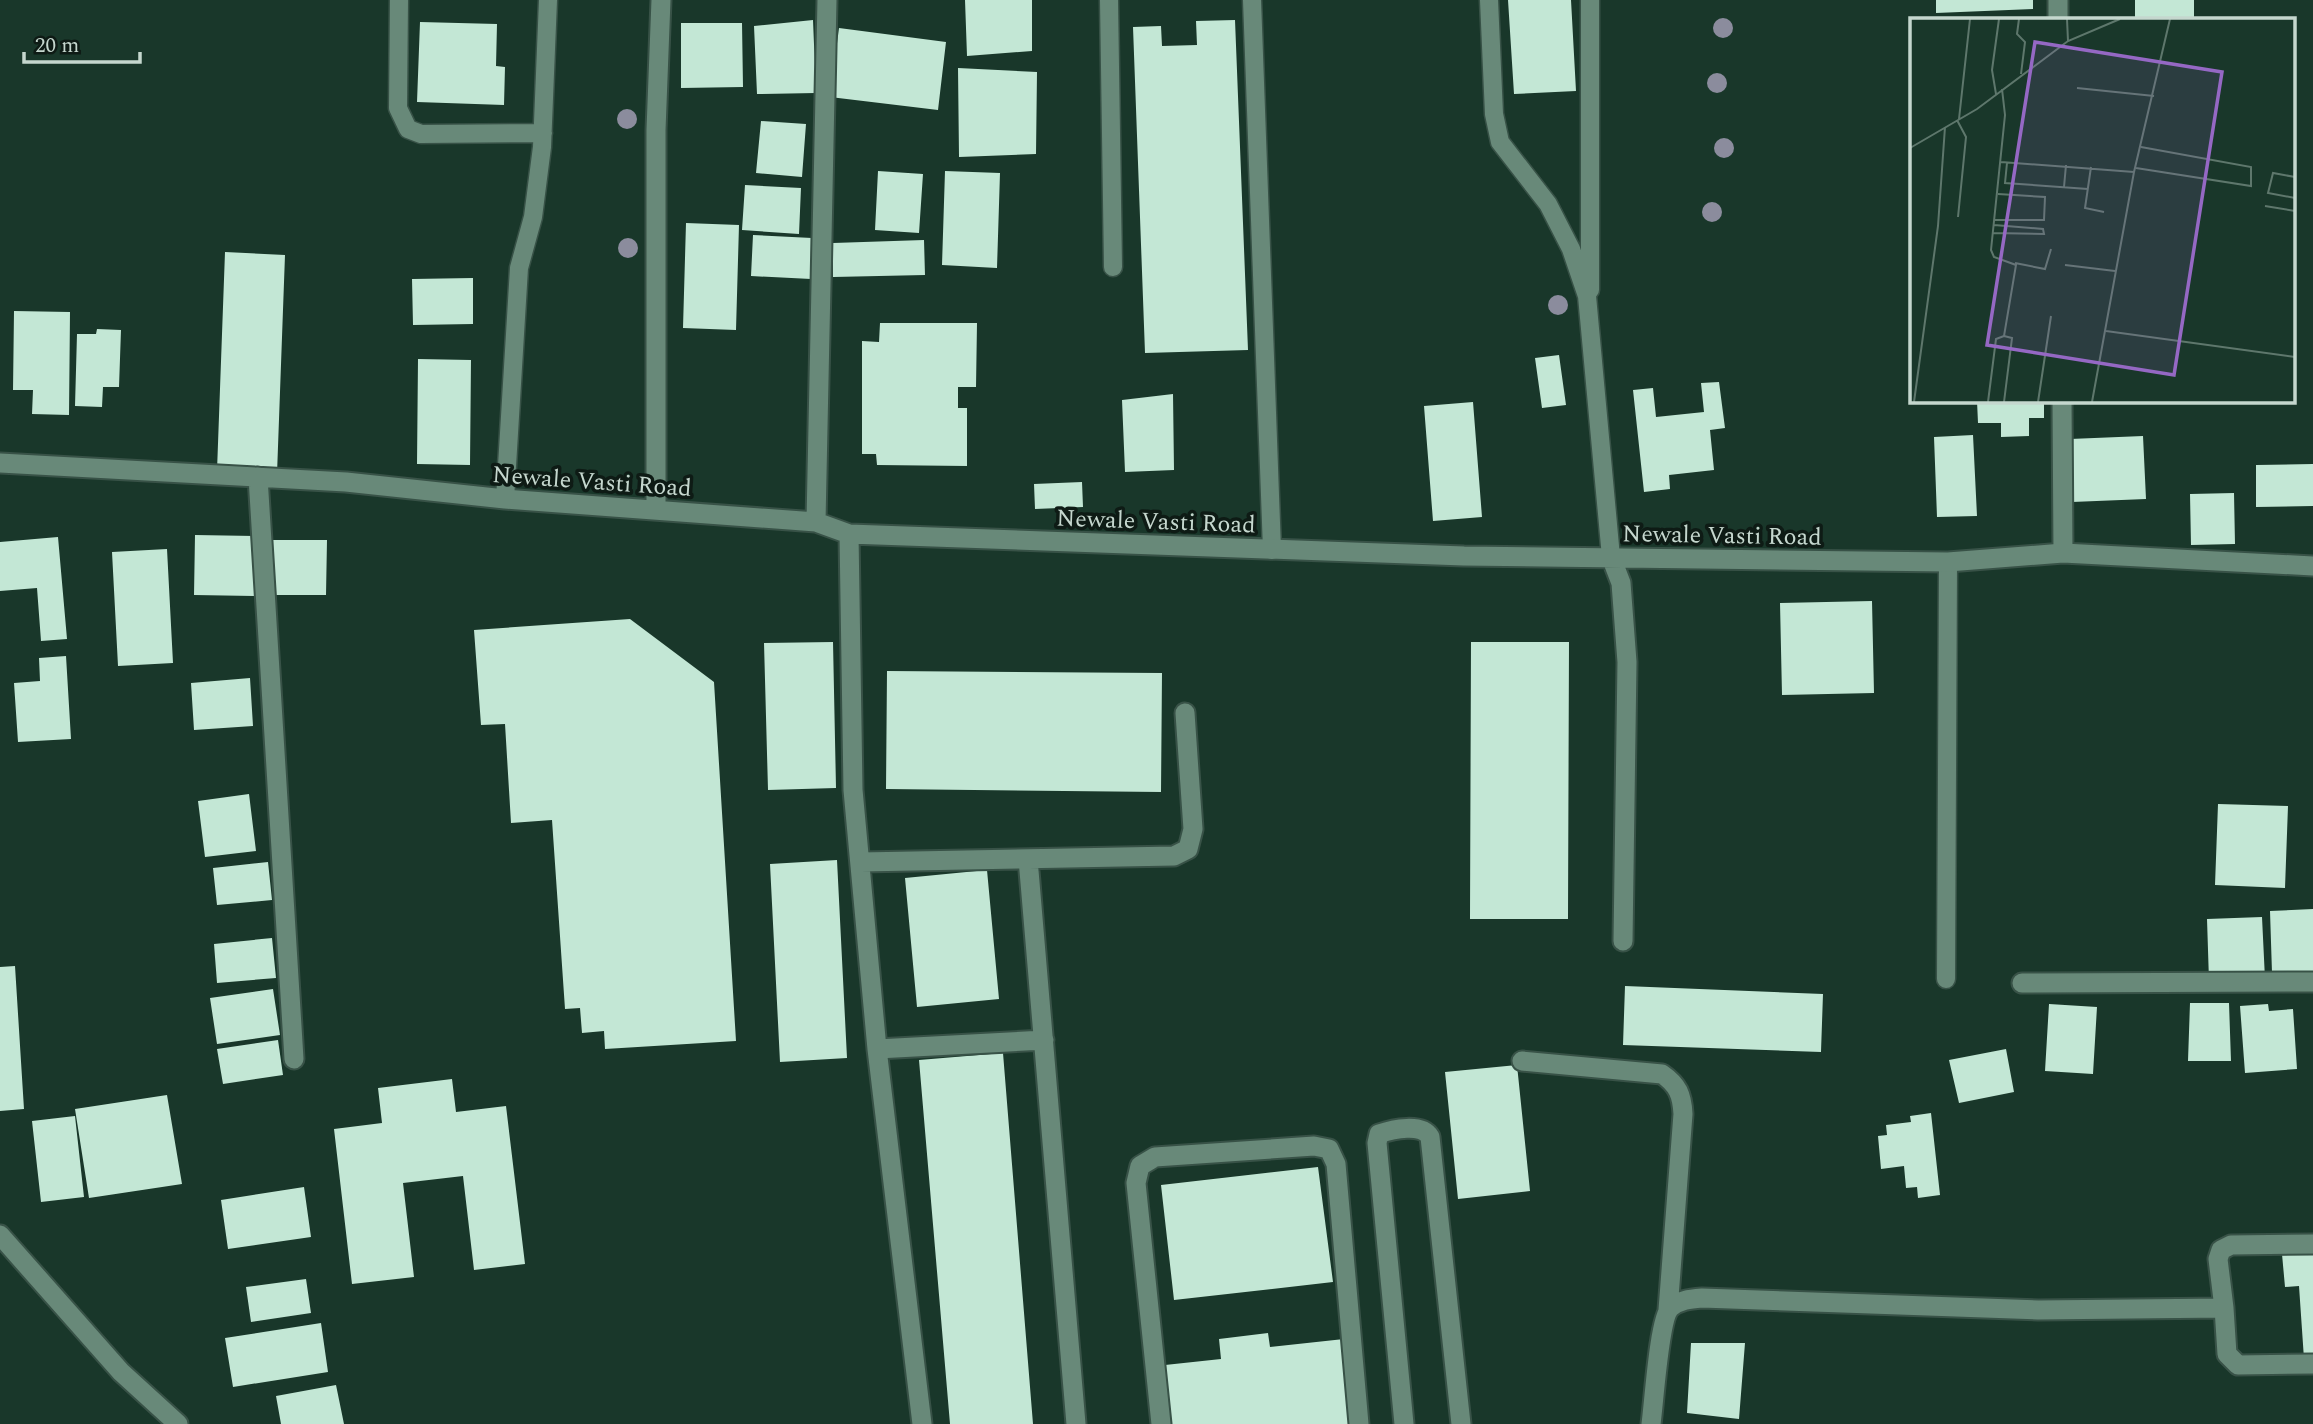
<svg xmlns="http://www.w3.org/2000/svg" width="2313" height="1424" viewBox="0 0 2313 1424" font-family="Spectral,serif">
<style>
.building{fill:#c3e7d5}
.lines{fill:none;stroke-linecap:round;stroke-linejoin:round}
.service-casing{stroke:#385247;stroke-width:21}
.minor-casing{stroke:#385247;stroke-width:23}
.secondary-casing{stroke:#385247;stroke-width:23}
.service{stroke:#688979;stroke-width:18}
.minor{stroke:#688979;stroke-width:19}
.secondary{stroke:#688979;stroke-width:19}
.tree{fill:#8b8c9d}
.labels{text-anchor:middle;stroke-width:7;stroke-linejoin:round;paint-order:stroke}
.street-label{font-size:24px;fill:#c5d7ce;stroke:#0e1b15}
.inset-road{fill:none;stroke:#5e776c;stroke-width:2}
.view{fill:#9568c4;fill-opacity:0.15;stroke:#9568c4;stroke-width:3.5}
.inset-edge{fill:none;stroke:#c5d7ce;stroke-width:3.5}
</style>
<rect width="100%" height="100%" fill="#19372a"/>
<!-- building -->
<path class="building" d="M965 0H1032V51L967 56Z
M1508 0H1571L1576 91 1514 94Z
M1936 0H2033V9L1936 13Z
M2135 0H2194V19H2135Z
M813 20 816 93 757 94 754 26Z
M1235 20 1248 350 1145 353 1133 27 1161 26 1162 46 1197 45 1196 21Z
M420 22 497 24 496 66 505 67 504 105 417 102Z
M681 23H742L743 87 681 88Z
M839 28 946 42 938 110 830 97Z
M958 68 1037 72 1036 154 959 157Z
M761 121 806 124 802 177 756 173Z
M878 171 923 174 919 233 875 230Z
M945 171 1000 173 997 268 942 265Z
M745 185 801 188 799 234 742 230Z
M686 223 739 225 736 330 683 328Z
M753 235 812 238 811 279 751 276Z
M924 240 925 275 833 277V243Z
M225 252 285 255 277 474 217 471Z
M473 278V324L413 325 412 279Z
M14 311 70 312 69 415 32 414 33 390H13Z
M880 323H977L976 387H958V408H967V466L877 465 876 454H862V341L879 342Z
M97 329 121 330 119 387H103L102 407 75 406 77 334H96Z
M1559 355 1566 405 1542 408 1535 358Z
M418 359 471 360 470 465 417 464Z
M1719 382 1725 428 1710 430 1714 470 1669 475 1670 489 1644 492 1633 390 1653 388 1656 417 1704 412 1701 383Z
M1173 394 1174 470 1125 472 1122 400Z
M1977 401H2044V418H2029V436L2001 437V423H1978Z
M1473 402 1482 517 1433 521 1424 406Z
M1973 435 1977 516 1937 517 1934 437Z
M2143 436 2146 499 2072 502 2070 439Z
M2313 464V506L2256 507V465Z
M1082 482 1083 507 1035 509 1034 484Z
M2234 493 2235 544 2191 545 2190 494Z
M195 535 255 536 254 596 194 595Z
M58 537 67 639 41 641 37 588 0 591V542Z
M272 540H327L326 595H271Z
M167 549 173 663 118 666 112 552Z
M1872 601 1874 693 1782 695 1780 603Z
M630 619 714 682 736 1041 605 1049 604 1031 582 1033 580 1008 565 1009 552 820 511 823 505 724 481 725 474 630Z
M833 642 836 788 768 790 764 643Z
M1471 642H1569L1568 919H1470Z
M66 656 71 739 18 742 14 683 40 681 39 658Z
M887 671 1162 673 1161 792 886 789Z
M250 678 253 726 194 730 191 683Z
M249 794 256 851 205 857 198 801Z
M2218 804 2288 806 2285 888 2215 885Z
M837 860 847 1058 780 1062 770 864Z
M268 862 272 900 217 905 213 868Z
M987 870 999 999 917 1007 905 878Z
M2313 909V971L2272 973 2270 911Z
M2262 917 2265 979 2209 981 2207 919Z
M272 938 276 978 217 983 214 944Z
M15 966 24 1109 0 1111V967Z
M1625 986 1823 994 1821 1052 1623 1045Z
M273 989 280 1035 217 1044 210 998Z
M2190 1003H2229L2231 1061H2188Z
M2049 1004 2097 1007 2093 1074 2045 1071Z
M2268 1004 2269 1011 2293 1009 2297 1069 2245 1073 2240 1006Z
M278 1040 283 1075 223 1084 217 1049Z
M2006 1049 2014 1092 1959 1103 1949 1060Z
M1003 1053 1033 1424H950L919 1060Z
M1517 1065 1530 1191 1458 1199 1445 1072Z
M452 1079 456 1112 506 1106 525 1264 474 1270 463 1176 403 1183 414 1277 352 1284 334 1129 382 1123 378 1088Z
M167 1095 182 1184 89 1198 75 1109Z
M1931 1113 1940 1195 1918 1198 1917 1187 1906 1188 1904 1166 1881 1169 1878 1136 1887 1135 1886 1125 1911 1122 1910 1116Z
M75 1116 84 1197 41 1202 32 1121Z
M1318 1167 1333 1282 1174 1300 1161 1185Z
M304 1187 311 1237 228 1249 221 1200Z
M2313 1252V1358L2304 1359 2299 1286 2285 1287 2282 1254Z
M306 1279 311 1313 251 1322 246 1287Z
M321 1323 328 1372 233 1387 225 1338Z
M1268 1333 1270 1347 1344 1339 1353 1424H1171L1165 1365 1221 1359 1219 1339Z
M1691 1343H1745L1739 1419 1687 1413Z
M336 1385 344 1424H281L276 1396Z"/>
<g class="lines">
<!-- service casing -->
<g class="service-casing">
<path id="service" d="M399 0 398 108 408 129 421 134 543 133
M1109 0 1113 267
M1252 0 1272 550
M1489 0 1494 114 1500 142 1548 204 1571 249 1587 296 1611 557
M1590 290V0
M505 499 519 268 533 217 542 147 548 0
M1946 979 1948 562"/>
</g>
<!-- minor casing -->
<g class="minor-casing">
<path id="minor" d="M2058 0V19
M2062 401 2063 553
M0 463 346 482 505 499 816 522 849 534 1464 556 1948 562 2063 553 2313 566
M258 477 294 1059
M656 510V130L661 0
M816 522 827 0
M849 534 853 790 877 1049 922 1424
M1611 557 1621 583 1627 662 1623 941
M1028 859 1076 1424
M861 862 1174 856 1188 849 1193 829 1185 713
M2022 983 2313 982
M877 1049 1044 1040
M1522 1061 1662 1074C1678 1085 1682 1095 1683 1114L1668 1310
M2224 1308 2227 1354 2238 1365 2313 1364
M1161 1424 1136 1183 1140 1166 1155 1157 1314 1146 1329 1149 1336 1164 1359 1424
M1404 1424 1377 1143 1379 1134C1393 1129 1422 1123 1430 1137L1461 1424
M1651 1424C1654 1403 1659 1320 1670 1308 1679 1300 1690 1299 1702 1298L2038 1310 2224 1308 2218 1259 2221 1250 2231 1245 2313 1244"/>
</g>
<!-- secondary casing -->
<g class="secondary-casing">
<path id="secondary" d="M0 1235 121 1372 178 1424"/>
</g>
<!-- service -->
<use href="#service" class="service"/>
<!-- minor -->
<use href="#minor" class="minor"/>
<!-- secondary -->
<use href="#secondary" class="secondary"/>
</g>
<!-- trees -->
<g class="tree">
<circle cx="1723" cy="28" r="10"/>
<circle cx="1717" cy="83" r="10"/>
<circle cx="627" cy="119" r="10"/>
<circle cx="1724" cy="148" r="10"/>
<circle cx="1712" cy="212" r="10"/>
<circle cx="628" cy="248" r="10"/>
<circle cx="1558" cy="305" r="10"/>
</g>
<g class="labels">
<!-- street labels -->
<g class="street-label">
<text transform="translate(592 481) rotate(4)" y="8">Newale Vasti Road</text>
<text transform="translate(1156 521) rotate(2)" y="8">Newale Vasti Road</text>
<text transform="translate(1722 535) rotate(1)" y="8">Newale Vasti Road</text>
</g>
</g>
<!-- overview -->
<g transform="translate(1910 18)">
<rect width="385" height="385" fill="#19372a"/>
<path class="inset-road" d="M109 1 107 16 115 24 111 56M157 1 158 23M167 70 244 78M92 71 95 97 81 232 84 239 106 247 94 318 102 320 94 384M86 76 82 52 89 1M49 101 60 1M47 102 56 119 48 199M0 130 67 91 158 23 210 1M91 144 224 154M97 145 95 165 178 171M181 149 175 190 194 194M226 150 341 168V149L231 129M385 159 363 155 358 175 385 180M154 169 156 147M355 188 385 193M85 202H134L135 179 88 176M83 215 134 216 133 211 84 207M105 245 135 251 141 231M155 247 205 253M196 313 385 339M4 384 28 208 35 109M78 384 86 321 94 318M128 384 141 298M182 384 224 154 260 1"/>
<path class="view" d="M125 24 312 54 264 357 77 327Z"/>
<rect width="385" height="385" class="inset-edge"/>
</g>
<!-- scale -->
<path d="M24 52v10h116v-10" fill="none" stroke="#c5d7ce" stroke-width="3.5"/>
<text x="35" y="52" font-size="21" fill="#c5d7ce" stroke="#0e1b15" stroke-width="5" paint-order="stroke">20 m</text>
</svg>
